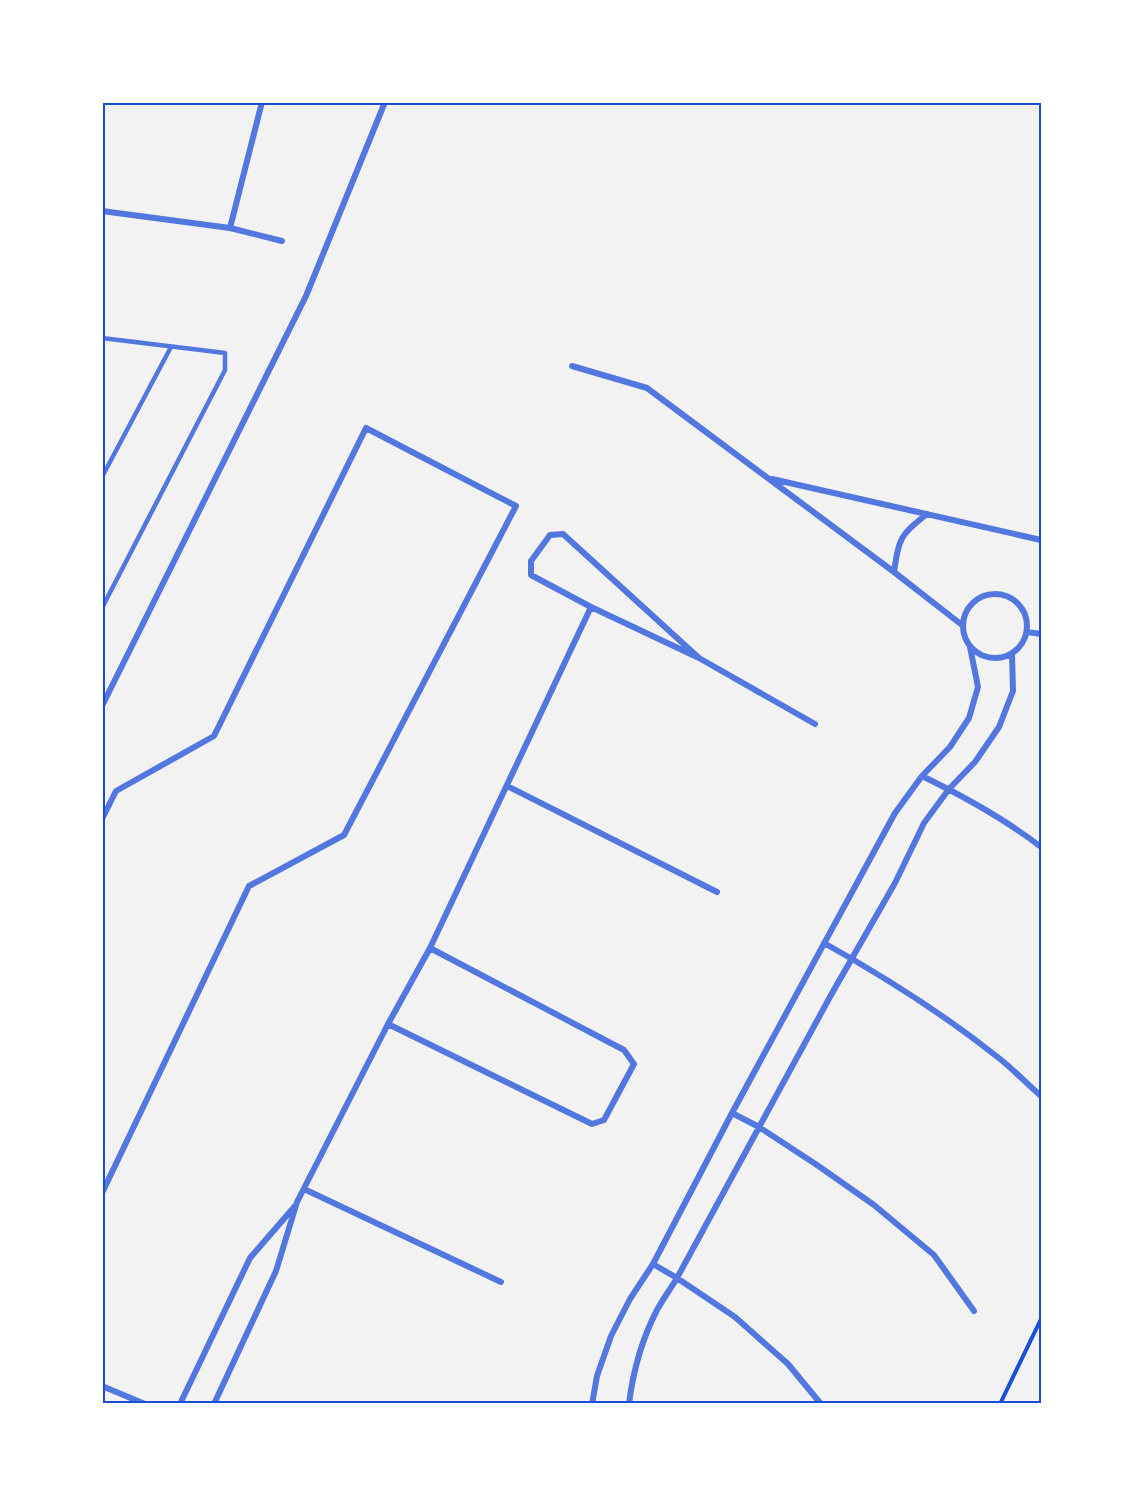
<svg xmlns="http://www.w3.org/2000/svg" width="1143" height="1506" viewBox="0 0 1143 1506" font-family="'Asap Condensed',sans-serif">
<style>
.lines{fill:none;stroke-linecap:round;stroke-linejoin:round}
.path{stroke:#1d4ed8;stroke-width:4}
.service{stroke:#5277de;stroke-width:4.5}
.minor{stroke:#5277de;stroke-width:6}
.neatline{fill:none;stroke:#1d4ed8;stroke-width:2}
</style>
<rect width="100%" height="100%" fill="#f2f2f2"/>
<g class="lines">
<!-- path -->
<path class="path" d="M1000 1404 1041 1319"/>
<!-- service -->
<path class="service" d="M102 338 225 353V370L102 608
M102 477 171 347"/>
<!-- minor -->
<path class="minor" d="M102 211 230 228 282 241
M230 228 262 102
M572 366 647 388 894 572 962 625
M772 479 1041 540
M894 572C899 538 900 535 927 514
M963 626a32 32 0 1 1 64 0a32 32 0 1 1-64 0Z
M1027 632 1041 634
M699 658 563 534 550 535 531 561V575L591 607 699 658 815 724
M102 706 306 296 385 102
M922 776C963 796 1005 819 1041 847
M507 786 717 892
M102 819 116 791 214 736 366 428 516 506 344 835 249 886 102 1193
M824 943C885 977 945 1015 1000 1059 1014 1070 1027 1084 1041 1096
M388 1024 592 1124 604 1120 634 1064 624 1050 430 948
M732 1113 759 1127 817 1165 874 1205 934 1255 974 1311
M304 1189 501 1282
M653 1264 677 1278 735 1317 788 1364 821 1404
M102 1386 145 1404
M180 1404 250 1258 295 1206
M214 1404 276 1271 297 1202 388 1024 430 948 591 607
M592 1404 597 1376 611 1336 630 1299 653 1264 732 1113 895 813 922 776 950 747 969 718 978 687 970 647
M629 1404C633 1371 642 1339 657 1310 663 1299 671 1288 677 1278L831 995 895 883 924 823 949 789 975 762 999 727 1013 691 1012 654"/>
</g>
<!-- border -->
<rect width="1143" height="1506" fill="none" stroke="#ffffff" stroke-width="207"/>
<rect x="104" y="104" width="936" height="1298" class="neatline"/>
</svg>
